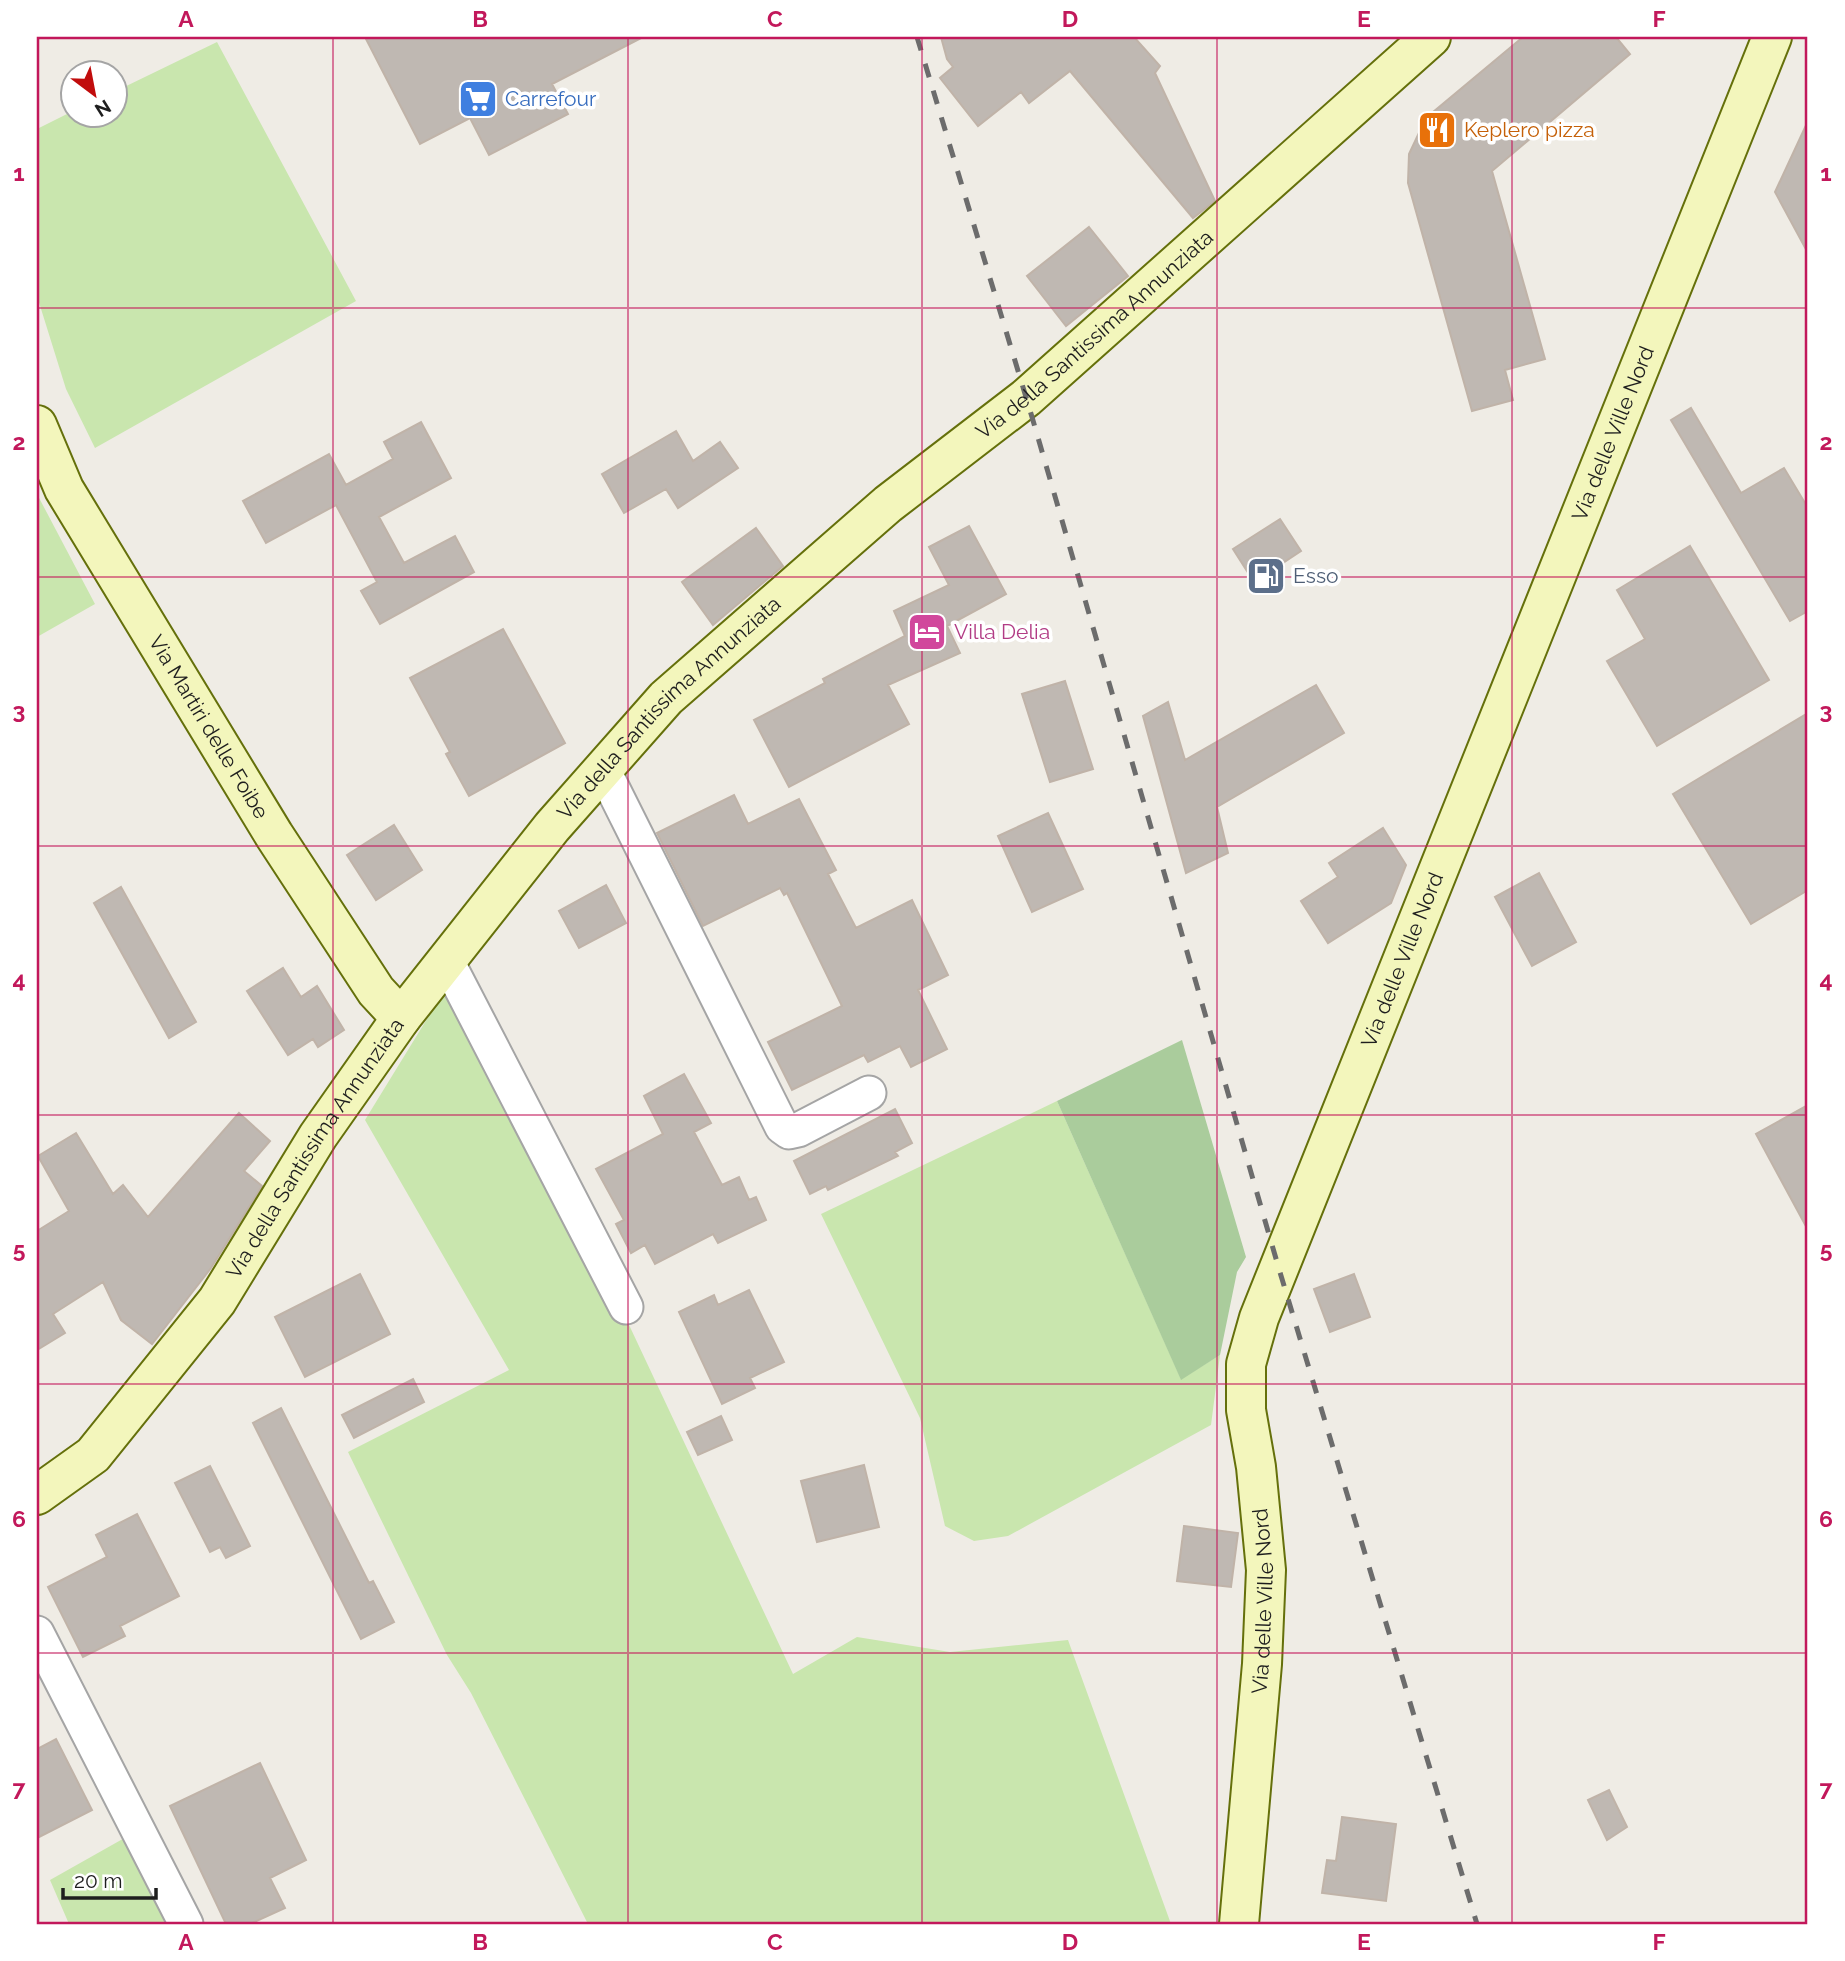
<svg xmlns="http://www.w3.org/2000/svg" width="1845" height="1961" viewBox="0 0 1845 1961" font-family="Raleway,sans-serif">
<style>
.grass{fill:#c9e6ae}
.forest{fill:#aacc9c}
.building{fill:#bfb8b2;stroke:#c0b3a8;stroke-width:2}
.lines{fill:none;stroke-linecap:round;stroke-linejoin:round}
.street-casing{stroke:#a5a5a5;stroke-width:37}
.secondary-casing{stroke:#65700b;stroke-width:42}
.street{stroke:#fff;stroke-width:33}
.secondary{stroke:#f3f6bc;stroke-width:38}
.rail{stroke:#6c6c6c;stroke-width:5;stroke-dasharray:14 14;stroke-linecap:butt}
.grid{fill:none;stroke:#c2185b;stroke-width:2;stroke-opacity:0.55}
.labels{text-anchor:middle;stroke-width:7;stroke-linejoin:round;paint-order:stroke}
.shop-label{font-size:21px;fill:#366cbe;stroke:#fff;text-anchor:start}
.food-label{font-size:21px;fill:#c56008;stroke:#fff;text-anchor:start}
.street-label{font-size:21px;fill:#1e1e1e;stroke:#fff}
.service-label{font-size:21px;fill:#4e5e75;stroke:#fff;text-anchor:start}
.hotel-label{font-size:21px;fill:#b23c85;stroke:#fff;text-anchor:start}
.neatline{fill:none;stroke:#c2185b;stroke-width:2.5}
.grid-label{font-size:23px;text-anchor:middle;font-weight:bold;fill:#c2185b}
</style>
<rect width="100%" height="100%" fill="#efece5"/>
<!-- grass -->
<path class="grass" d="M217 42 356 301 95 448 66 389 37 296V129L73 111 74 116H116V91Z
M37 494 95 604 37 637Z
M446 988 630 1327 793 1674 857 1637 950 1652 1068 1640 1171 1924H588L471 1693 447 1655 348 1452 509 1370 365 1120Z
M1057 1101 1181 1379 1220 1355 1211 1425 1008 1536 974 1541 945 1526 920 1418 821 1214Z
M128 1836 175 1924H69L50 1880Z"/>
<!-- forest -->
<path class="forest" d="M1182 1040 1246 1257 1237 1272 1220 1355 1181 1380 1057 1101Z"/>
<!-- building -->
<path class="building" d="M365 37H643L552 84 568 114 489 155 470 118 420 144Z
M941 37H1134L1160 66 1155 73 1215 201 1193 218 1070 71 1029 103 1021 92 978 126 940 78 953 67 947 59Z
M1523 37H1616L1630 54 1492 171 1545 359 1505 370 1513 400 1472 411 1408 183 1409 154 1426 118Z
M1808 121V253L1775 192Z
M1089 227 1128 276 1066 326 1027 276Z
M1691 408 1741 493 1784 468 1808 508V611L1790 621 1671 420Z
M421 422 451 478 379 517 404 563 455 536 474 572 380 624 361 591 377 582 336 505 266 543 243 501 329 454 346 485 393 459 384 442Z
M676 431 693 461 720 442 738 468 678 508 666 489 624 513 602 474Z
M1280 519 1301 551 1254 582 1233 549Z
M969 526 1006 594 947 626 960 653 888 685 909 724 789 787 754 720 825 683 823 679 905 636 894 611 949 585 929 547Z
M756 528 783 566 713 625 682 582Z
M1690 546 1769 680 1657 746 1607 661 1645 639 1617 590Z
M503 629 565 743 469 796 446 754 450 752 410 678Z
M1065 681 1093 769 1050 782 1022 694Z
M1316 685 1344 733 1217 807 1228 853 1186 873 1143 716 1168 702 1185 760Z
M1808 713V890L1751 924 1673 794Z
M734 795 748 824 799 799 836 870 828 874 856 928 912 900 948 975 918 990 947 1049 911 1067 900 1046 868 1062 864 1055 792 1090 768 1042 842 1006 787 893 784 895 780 888 703 926 657 833Z
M1048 813 1083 889 1032 912 998 836Z
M394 825 422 870 376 900 347 855Z
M1383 828 1406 865 1391 903 1328 943 1301 901 1338 877 1329 863Z
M1539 873 1576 942 1532 966 1495 897Z
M606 885 626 923 579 948 559 911Z
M121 887 196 1022 169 1038 94 903Z
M283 968 301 997 317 986 344 1030 318 1047 313 1039 288 1055 247 991Z
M684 1074 711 1123 694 1132 722 1185 739 1177 749 1200 756 1197 766 1220 718 1243 713 1234 655 1264 645 1245 631 1253 616 1224 624 1220 596 1169 663 1134 644 1096Z
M1808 1105V1230L1756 1134Z
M895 1109 912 1143 895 1152 898 1156 828 1190 826 1186 810 1194 794 1161Z
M239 1113 270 1141 244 1171 262 1186 211 1268 152 1344 121 1320 103 1282 53 1314 65 1333 37 1350V1231L69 1211 38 1156 76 1133 113 1194 123 1185 148 1217Z
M360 1274 390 1334 305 1377 275 1317Z
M1354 1274 1370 1317 1330 1332 1314 1289Z
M749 1290 784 1362 750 1378 755 1388 722 1404 679 1312 714 1295 718 1305Z
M413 1379 424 1402 354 1438 342 1415Z
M281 1408 369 1583 373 1581 394 1622 361 1639 253 1423Z
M721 1416 732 1440 698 1455 687 1432Z
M864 1465 879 1527 817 1542 801 1481Z
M210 1466 250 1546 226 1558 220 1547 210 1552 175 1483Z
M137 1514 179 1596 120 1626 125 1636 83 1657 48 1587 107 1557 96 1535Z
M1184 1526 1238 1533 1231 1587 1177 1581Z
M56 1739 92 1810 37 1838V1749Z
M260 1763 306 1860 270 1878 285 1908 250 1924H226L170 1806Z
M1609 1790 1627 1827 1607 1840 1588 1800Z
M1342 1817 1396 1824 1386 1901 1322 1893 1327 1860 1336 1861Z"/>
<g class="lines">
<!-- street casing -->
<g class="street-casing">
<path id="street" d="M603 769 782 1127 789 1132 798 1130 869 1093
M447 961 626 1307
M37 1633 186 1924"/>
</g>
<!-- secondary casing -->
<g class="secondary-casing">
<g id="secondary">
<path id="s1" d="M37 425 64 489 274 835 376 991 401 1018"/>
<path id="s2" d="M37 1495 93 1455 217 1301 318 1136 401 1018 552 827 666 698 888 504 1026 398 1431 37"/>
<path id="s3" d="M1239 1924 1262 1664 1266 1570 1256 1467 1246 1410V1364L1259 1318 1772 37"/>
</g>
</g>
<!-- street -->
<use href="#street" class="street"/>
<!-- secondary -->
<use href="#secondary" class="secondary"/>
<!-- rail -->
<path class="rail" d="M917 37 1032 417 1279 1269 1477 1924"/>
</g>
<!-- grid -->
<path class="grid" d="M333 37V1924M628 37V1924M922 37V1924M1217 37V1924M1512 37V1924M37 308H1808M37 577H1808M37 846H1808M37 1115H1808M37 1384H1808M37 1653H1808"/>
<!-- icons -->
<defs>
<g id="supermarket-square" transform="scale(2.0125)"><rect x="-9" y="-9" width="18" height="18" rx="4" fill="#3f7fe0" stroke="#fff"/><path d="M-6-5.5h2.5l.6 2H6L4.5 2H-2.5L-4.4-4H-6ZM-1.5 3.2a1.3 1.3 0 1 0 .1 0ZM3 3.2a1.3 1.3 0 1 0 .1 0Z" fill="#fff"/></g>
<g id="restaurant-square" transform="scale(2.0125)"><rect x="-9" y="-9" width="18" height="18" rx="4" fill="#e8710a" stroke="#fff"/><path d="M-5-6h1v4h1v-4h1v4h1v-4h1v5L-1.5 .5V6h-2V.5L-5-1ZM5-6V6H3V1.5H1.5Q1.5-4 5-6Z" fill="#fff"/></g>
<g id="fuel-square" transform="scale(2.0125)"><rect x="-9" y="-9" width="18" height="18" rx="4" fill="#5c6f8a" stroke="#fff"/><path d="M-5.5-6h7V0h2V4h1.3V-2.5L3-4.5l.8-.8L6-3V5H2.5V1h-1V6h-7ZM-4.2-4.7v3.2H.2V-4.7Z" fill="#fff"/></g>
<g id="hotel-square" transform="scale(2.0125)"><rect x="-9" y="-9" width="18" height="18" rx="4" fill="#d1479c" stroke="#fff"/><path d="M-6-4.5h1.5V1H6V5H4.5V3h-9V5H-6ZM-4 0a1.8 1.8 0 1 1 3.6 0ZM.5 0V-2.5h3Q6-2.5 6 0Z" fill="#fff"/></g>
</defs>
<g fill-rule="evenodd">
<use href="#supermarket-square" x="478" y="99"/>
<use href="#restaurant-square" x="1437" y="130"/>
<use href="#fuel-square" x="1266" y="576"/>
<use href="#hotel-square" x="927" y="632"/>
</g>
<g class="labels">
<!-- shop labels -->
<g class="shop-label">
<text x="505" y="106">Carrefour</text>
</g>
<!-- food labels -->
<g class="food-label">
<text x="1464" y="137">Keplero pizza</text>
</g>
<!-- street labels -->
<g class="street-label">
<text dy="7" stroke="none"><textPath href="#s2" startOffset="1582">Via della Santissima Annunziata</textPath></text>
<text dy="7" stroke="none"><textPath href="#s3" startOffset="1563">Via delle Ville Nord</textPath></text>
<text dy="7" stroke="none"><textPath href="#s2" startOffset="1015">Via della Santissima Annunziata</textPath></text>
<text dy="7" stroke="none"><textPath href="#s1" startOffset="348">Via Martiri delle Foibe</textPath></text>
<text dy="7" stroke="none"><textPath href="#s3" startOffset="996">Via delle Ville Nord</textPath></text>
<text dy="7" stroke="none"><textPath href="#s2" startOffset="448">Via della Santissima Annunziata</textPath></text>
<text dy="7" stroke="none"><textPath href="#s3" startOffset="324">Via delle Ville Nord</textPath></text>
</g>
<!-- service labels -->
<g class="service-label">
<text x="1293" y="583">Esso</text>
</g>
<!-- hotel labels -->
<g class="hotel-label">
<text x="954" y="639">Villa Delia</text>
</g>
</g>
<!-- border -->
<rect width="1845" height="1961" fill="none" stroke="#ffffff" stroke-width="77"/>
<!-- north arrow -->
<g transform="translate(94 94) rotate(148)"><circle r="33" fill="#ffffff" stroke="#a5a5a5" stroke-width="2"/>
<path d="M0-5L12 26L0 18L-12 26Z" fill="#c10c0c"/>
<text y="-10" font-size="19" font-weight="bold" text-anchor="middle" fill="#1e1e1e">N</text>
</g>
<!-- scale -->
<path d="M63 1888v10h93v-10" fill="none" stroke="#1e1e1e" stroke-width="3.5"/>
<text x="74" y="1888" font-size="21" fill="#1e1e1e" stroke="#ffffff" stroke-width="5" paint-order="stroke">20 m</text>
<rect x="38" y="38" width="1768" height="1885" class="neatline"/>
<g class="grid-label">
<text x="186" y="27">A</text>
<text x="480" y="27">B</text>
<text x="775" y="27">C</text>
<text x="1070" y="27">D</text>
<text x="1364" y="27">E</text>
<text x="1659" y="27">F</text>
<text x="19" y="181">1</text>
<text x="1826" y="181">1</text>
<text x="19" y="450">2</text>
<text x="1826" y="450">2</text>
<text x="19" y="719">3</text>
<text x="1826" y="719">3</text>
<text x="19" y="988">4</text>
<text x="1826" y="988">4</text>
<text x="19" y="1258">5</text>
<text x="1826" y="1258">5</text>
<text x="19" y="1527">6</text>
<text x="1826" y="1527">6</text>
<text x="19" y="1796">7</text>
<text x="1826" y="1796">7</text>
<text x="186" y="1950">A</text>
<text x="480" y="1950">B</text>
<text x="775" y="1950">C</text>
<text x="1070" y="1950">D</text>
<text x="1364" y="1950">E</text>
<text x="1659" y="1950">F</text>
</g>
</svg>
